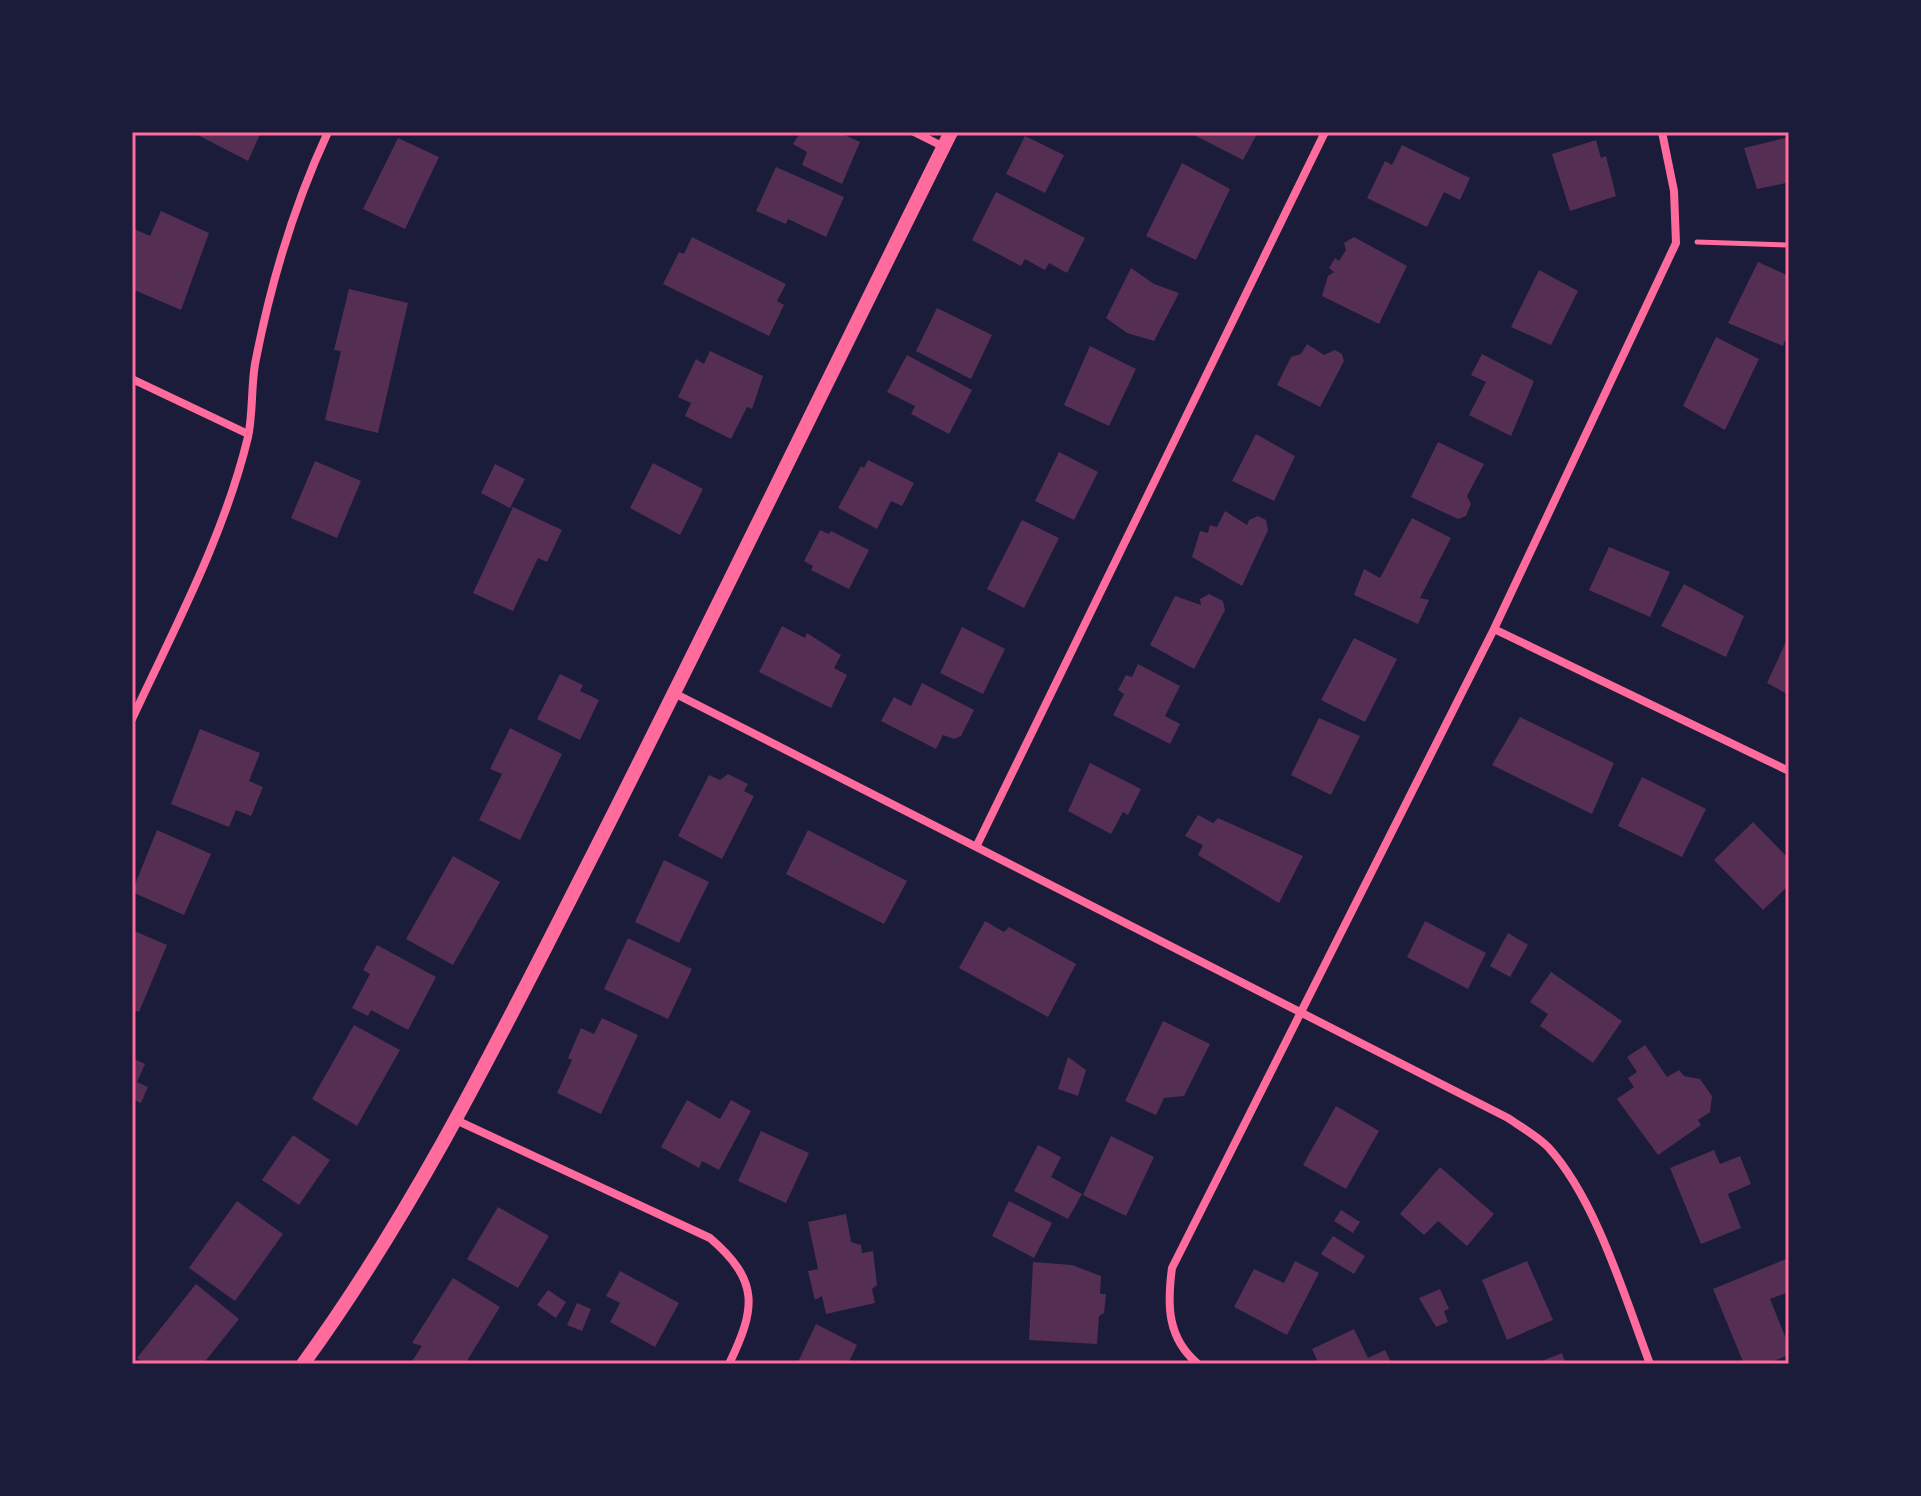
<svg xmlns="http://www.w3.org/2000/svg" width="1921" height="1496" viewBox="0 0 1921 1496" font-family="Commissioner,sans-serif">
<style>
.building{fill:#542f53}
.lines{fill:none;stroke-linecap:round;stroke-linejoin:round}
.path{stroke:#ff6b9d;stroke-width:5}
.minor{stroke:#ff6b9d;stroke-width:8}
.tertiary{stroke:#ff6b9d;stroke-width:14}
.neatline{fill:none;stroke:#ff6b9d;stroke-width:3}
</style>
<rect width="100%" height="100%" fill="#1b1b3a"/>
<!-- building -->
<path class="building" d="M192 132H261L248 161Z
M801 132H838L860 142 842 184 802 165 807 152 793 144Z
M1195 132H1258L1243 160 1194 135Z
M1025 136 1064 155 1045 193 1006 174Z
M1789 137V191L1786 183 1757 189 1744 148Z
M398 138 439 157 405 229 363 209Z
M1596 140 1601 158 1606 156 1616 196 1570 211 1552 154Z
M1402 145 1470 178 1460 200 1444 192 1427 227 1367 198 1385 161 1392 165Z
M1182 163 1230 189 1196 260 1146 236Z
M776 167 844 197 826 237 788 219 786 224 756 211Z
M996 192 1085 238 1067 273 1049 263 1045 270 1025 259 1021 266 972 240Z
M161 211 209 233 181 310 132 289V228L150 236Z
M692 237 786 284 777 301 784 305 769 336 663 284 679 252 684 254Z
M1354 237 1407 266 1379 324 1322 296 1328 276 1334 272 1329 268 1335 258 1339 261 1346 250 1344 243Z
M1758 262 1789 276V331L1783 346 1728 323Z
M1131 268 1154 284 1179 293 1154 341 1127 333 1106 318Z
M1539 270 1578 291 1551 345 1511 327Z
M349 289 408 303 378 433 325 420 341 351 334 350Z
M937 308 992 335 971 379 916 351Z
M1716 337 1759 359 1725 430 1683 406Z
M1307 344 1324 355 1335 350 1342 354 1344 361 1320 407 1277 385 1291 357 1301 354Z
M1090 346 1136 369 1109 426 1064 405Z
M710 351 763 376 752 409 747 407 731 439 685 416 691 403 678 397 696 359 704 364Z
M1482 354 1534 381 1511 436 1469 415 1486 382 1471 375Z
M907 355 972 390 949 434 911 414 915 406 887 392Z
M1256 434 1295 456 1274 501 1232 481Z
M1438 442 1484 464 1467 496 1471 504 1466 516 1458 519 1411 497Z
M1059 452 1098 472 1074 520 1035 501Z
M868 460 914 483 902 506 891 501 877 529 838 508 861 466 864 468Z
M315 461 361 481 337 538 291 518Z
M653 463 703 489 680 535 630 508Z
M495 464 525 479 510 508 481 493Z
M513 507 562 530 547 562 538 558 513 611 473 593Z
M1225 511 1247 525 1249 520 1258 516 1266 520 1268 530 1242 586 1192 557 1200 531 1208 533 1210 525 1217 527Z
M1412 518 1451 538 1420 598 1429 600 1418 624 1354 595 1364 569 1380 578Z
M1022 520 1059 538 1024 608 987 589Z
M820 530 829 534 831 531 869 550 849 589 811 570 813 566 804 561Z
M1609 547 1670 572 1650 617 1589 590Z
M1684 584 1744 616 1726 657 1661 626Z
M1209 594 1223 601 1225 610 1194 669 1150 645 1175 596 1201 605 1200 599Z
M782 626 805 638 807 633 841 655 834 668 847 675 831 708 759 672Z
M962 627 1005 649 983 694 940 673Z
M1789 635V695L1767 683Z
M1354 638 1397 659 1365 722 1321 700Z
M1138 664 1180 686 1165 716 1180 724 1170 744 1113 715 1124 694 1118 690 1126 675 1132 677Z
M560 674 583 685 580 691 599 700 580 740 537 719Z
M922 683 974 710 961 736 954 739 943 735 936 749 881 721 894 697 911 706Z
M1520 717 1614 763 1592 814 1492 765Z
M1319 718 1360 736 1331 795 1291 775Z
M510 728 562 754 520 840 479 820 502 774 490 769Z
M200 729 260 753 249 781 263 787 251 816 236 810 229 827 171 804Z
M1090 763 1141 789 1128 815 1123 812 1111 834 1068 811Z
M728 774 748 784 744 791 754 796 722 859 678 836 709 775 720 780Z
M1642 777 1706 809 1682 857 1618 826Z
M1198 815 1213 823 1218 818 1303 856 1279 903 1198 855 1203 845 1185 836Z
M1753 822 1789 859V885L1763 910 1714 860Z
M157 830 211 854 184 915 132 892Z
M808 830 907 881 884 924 786 874Z
M453 856 500 882 453 965 406 939Z
M664 860 709 882 679 943 635 922Z
M985 921 1004 932 1009 927 1076 964 1048 1017 959 968Z
M1425 921 1486 953 1468 989 1407 957Z
M132 930 167 945 139 1012 132 1009Z
M1508 933 1528 945 1510 977 1490 966Z
M628 938 692 969 668 1019 604 989Z
M377 945 436 977 408 1030 371 1010 368 1016 352 1008 370 974 363 970Z
M1551 972 1622 1021 1593 1063 1540 1026 1548 1014 1530 1002Z
M602 1018 638 1035 601 1114 557 1093 572 1060 568 1058 581 1028 594 1034Z
M1163 1021 1210 1044 1184 1096 1164 1098 1156 1115 1125 1101Z
M354 1025 400 1050 357 1126 312 1099Z
M1645 1045 1667 1077 1679 1070 1684 1076 1700 1079 1712 1096 1710 1112 1698 1120 1701 1125 1658 1155 1617 1099 1634 1087 1628 1078 1637 1072 1627 1057Z
M1068 1057 1086 1070 1078 1096 1058 1089Z
M132 1058 145 1064 137 1082 148 1087 141 1103 132 1099Z
M687 1100 720 1119 731 1100 751 1111 719 1170 702 1161 699 1168 661 1147Z
M1336 1106 1379 1131 1346 1189 1303 1165Z
M761 1131 809 1153 786 1203 738 1181Z
M293 1135 330 1160 299 1205 262 1180Z
M1111 1136 1154 1157 1126 1216 1083 1195Z
M1038 1145 1061 1157 1051 1177 1082 1194 1068 1219 1014 1191Z
M1714 1150 1720 1164 1740 1156 1751 1184 1728 1194 1741 1228 1701 1244 1670 1168Z
M1440 1167 1494 1214 1467 1246 1438 1221 1424 1235 1400 1214Z
M237 1201 283 1234 235 1301 189 1268Z
M1009 1201 1052 1223 1034 1258 992 1236Z
M498 1207 549 1236 518 1288 467 1259Z
M1341 1210 1360 1222 1353 1233 1334 1221Z
M846 1214 851 1242 861 1245 862 1253 873 1251 877 1285 872 1289 875 1303 826 1314 822 1296 815 1300 808 1271 818 1269 808 1222Z
M1333 1236 1365 1256 1354 1274 1321 1254Z
M1786 1259 1789 1292 1770 1299 1789 1346V1355L1766 1364H1744L1713 1289Z
M1295 1261 1319 1273 1287 1335 1234 1307 1254 1269 1284 1283Z
M1527 1261 1553 1320 1507 1340 1482 1280Z
M1033 1262 1072 1265 1101 1276 1100 1294H1106L1104 1313 1099 1316 1097 1344 1029 1340Z
M620 1271 679 1303 655 1347 610 1322 620 1303 606 1296Z
M453 1278 500 1307 465 1364H410L422 1346 412 1343Z
M196 1284 239 1319 203 1364H145L137 1358Z
M1440 1289 1449 1309 1444 1311 1448 1322 1436 1327 1419 1298Z
M548 1290 566 1302 556 1318 537 1305Z
M577 1303 591 1309 582 1331 567 1325Z
M816 1324 857 1345 848 1364H797Z
M1354 1329 1368 1358 1385 1350 1392 1364H1319L1312 1349Z
M1562 1353 1566 1364H1534Z"/>
<g class="lines">
<!-- path -->
<path class="path" d="M1697 242 1789 245"/>
<!-- minor -->
<path class="minor" d="M914 132 944 147
M132 379 248 434
M1494 629 1789 771
M674 693 1508 1118C1521 1127 1537 1136 1548 1147 1596 1199 1625 1298 1650 1364
M132 719C175 627 224 536 248 437 253 414 251 388 255 364 270 286 294 205 328 132
M977 845 1325 132
M458 1121 710 1238C760 1281 756 1308 729 1364
M1198 1364C1167 1338 1167 1305 1172 1268L1494 629 1676 243 1674 191 1662 132"/>
<!-- tertiary -->
<path class="tertiary" d="M303 1364C415 1210 498 1041 584 872 709 627 828 378 951 132"/>
</g>
<!-- border -->
<rect width="1921" height="1496" fill="none" stroke="#1b1b3a" stroke-width="268"/>
<rect x="134" y="134" width="1653" height="1228" class="neatline"/>
</svg>
